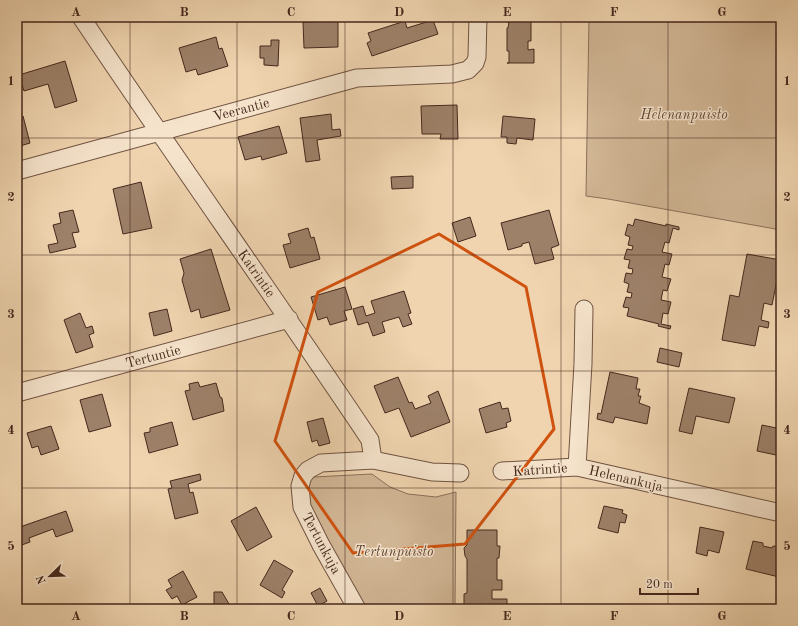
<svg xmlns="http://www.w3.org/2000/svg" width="798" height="626" viewBox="0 0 798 626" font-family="'Old Standard TT',serif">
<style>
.green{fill:#d2b796;stroke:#8c705a}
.building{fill:#9d8169;stroke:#45281d}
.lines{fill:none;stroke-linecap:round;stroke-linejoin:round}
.street-casing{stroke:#705342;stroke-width:19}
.street{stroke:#f5e3cb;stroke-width:17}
.marked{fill:none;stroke:#d0520f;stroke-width:3;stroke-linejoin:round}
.grid{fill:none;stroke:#45281d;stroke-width:1;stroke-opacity:0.55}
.labels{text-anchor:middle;stroke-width:3;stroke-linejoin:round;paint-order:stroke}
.street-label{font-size:14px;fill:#45281d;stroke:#f5e3cb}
.park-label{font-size:14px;font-style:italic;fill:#614535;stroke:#f5e3cb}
.neatline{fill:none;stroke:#45281d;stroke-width:1.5}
.grid-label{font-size:13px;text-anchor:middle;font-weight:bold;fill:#45281d}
</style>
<rect width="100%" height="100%" fill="#efd4af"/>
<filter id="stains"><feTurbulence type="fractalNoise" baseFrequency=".005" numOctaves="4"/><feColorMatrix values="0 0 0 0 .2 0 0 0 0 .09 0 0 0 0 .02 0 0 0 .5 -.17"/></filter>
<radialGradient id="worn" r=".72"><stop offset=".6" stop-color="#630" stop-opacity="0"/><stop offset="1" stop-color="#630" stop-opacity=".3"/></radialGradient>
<!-- green -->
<path class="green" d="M589 17H781V230L608 199 586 196Z
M372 474 390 487 408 494 436 497 456 492 455 609H359L298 485 308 479 314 477Z"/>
<!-- building -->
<path class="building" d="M507 17H531V41H528V50L534 49V63H507H509V51H507V28H508L509 22H507Z
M433 20 438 34 372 56 367 43 371 41 368 33 405 21 407 28Z
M338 21V47L304 48 303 22Z
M216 37 219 49 222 48 228 66 198 75 196 69 186 72 179 48Z
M271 40H279L278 66 264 65V58H260V46H271Z
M65 61 77 101 55 108 48 84 24 91 19 75Z
M457 105 458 139H440L441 134H422L421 106Z
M331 114 332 130 340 129 341 136 317 140 320 160 306 162 300 118Z
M23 116 30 143 17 147V117Z
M503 116 535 119 533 140 517 138 516 144 507 143V137H501Z
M279 126 287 153 262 160 261 156 245 160 238 137Z
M413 176V188L392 189 391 177Z
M141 182 152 228 123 234 113 189Z
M73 210 79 232 72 233 76 247 50 253 48 245 58 243 53 225 61 223 59 213Z
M549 210 559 245 551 248 554 259 535 264 529 242 522 244V246L508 250 501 223Z
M470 217 476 236 458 242 452 223Z
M635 219 666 226V224L679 227V230L673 228 669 243 665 242 662 252 672 254 669 265 665 264 662 277 671 279 667 291 663 290 661 300 671 302 668 314 663 313 661 324 671 326 670 329 658 326 659 324 627 316 629 308 623 307 626 297 631 298 632 293 627 292 629 284 624 282 626 273 632 274 633 269 628 268 630 260 624 259 627 249 632 250 633 246 628 245 630 237 625 235 628 224 633 226Z
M308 228 311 238 314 237 320 259 290 268 283 245 291 243 288 234Z
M211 249 230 310 201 318 199 309 191 312 182 280 184 273 180 259Z
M747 254 781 260 772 305 764 303 761 320 769 322 768 328 759 326 755 346 722 340 730 295 739 297Z
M345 287 352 309 344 311 347 320 330 325 327 317 318 320 311 297Z
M404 291 411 313 408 314 412 324 403 327 399 317 382 322 385 332 373 336 368 322 358 325 353 309 363 306 366 316 375 313 371 301Z
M167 309 172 331 154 336 149 313Z
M80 313 86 328 92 326 94 333 89 335 93 347 76 353 64 320Z
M660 348 682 353 679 367 657 362Z
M610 372 638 378 636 389H640L638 396H641L639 403 650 407 647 424 615 417 613 423 597 419 598 413 601 414Z
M398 377 409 403 412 402 415 409 431 403 428 396 438 391 450 422 411 437 399 408 385 413 374 386Z
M198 382 200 387 216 383 220 397 222 398 224 411 193 420 185 391 190 390 189 384Z
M689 388 735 398 729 423 696 416 692 434 679 431Z
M102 394 111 426 89 432 80 400Z
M500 402 502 409 508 408 511 421 506 423 507 427 486 433 479 409Z
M323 418 330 443 319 446 317 440 312 442 307 422Z
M172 422 178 445 149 453 144 433 150 432V428Z
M762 425 781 429V448H778L776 455 757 451Z
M51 426 59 449 41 455 38 446 32 448 27 433Z
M200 474 201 480 188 484 190 493 193 492 198 513 175 519 168 489 172 488 170 481Z
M604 506 623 510 622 513 627 515 625 523 620 522 618 533 598 528Z
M256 507 272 537 247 551 231 521Z
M66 511 73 531 56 537 53 529 29 538 30 542 19 546 17 539V528Z
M700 527 724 532 719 553 708 550 707 556 696 553Z
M467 530H497V546H500L499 558H497V580H502V590H492V599H507V609H464V594L467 593V559L465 556 464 548 467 545Z
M753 541 763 543V546L772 548 773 546 781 547V569L779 577 746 569Z
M274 560 293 571 282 590 285 592 282 598 260 585Z
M183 571 197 597 182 605 177 596 172 599 166 590 172 587 168 580Z
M320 588 327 601 318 606 311 593Z
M214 592H222L232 609H223L221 607 214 606Z"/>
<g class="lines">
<!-- street casing -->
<g class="street-casing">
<path id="street" d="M81 17C176 159 275 298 370 440L373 460 432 472 460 473
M17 171 357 78 452 74 468 70 475 63 477 57 478 17
M584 309 583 364 577 467 781 513
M17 393 289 319
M502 471 577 467
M357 609 321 545 302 507 300 486 303 476 308 470 321 463 373 460"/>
</g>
<!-- street -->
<use href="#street" class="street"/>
</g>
<!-- marked area -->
<path class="marked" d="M439 234 526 287 554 429 465 544 353 553 275 441 318 292Z"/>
<!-- grid -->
<path class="grid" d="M130 17V609M237 17V609M345 17V609M453 17V609M561 17V609M668 17V609M17 138H781M17 255H781M17 371H781M17 488H781"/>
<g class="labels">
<!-- street labels -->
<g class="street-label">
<text transform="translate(241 109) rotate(-15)" y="5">Veerantie</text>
<text transform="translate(257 273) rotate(55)" y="5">Katrintie</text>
<text transform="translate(153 356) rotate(-15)" y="5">Tertuntie</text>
<text transform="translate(540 469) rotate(-4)" y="5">Katrintie</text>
<text transform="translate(626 478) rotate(13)" y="5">Helenankuja</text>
<text transform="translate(322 543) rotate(62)" y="5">Tertunkuja</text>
</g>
<!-- park labels -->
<g class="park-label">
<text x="684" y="119">Helenanpuisto</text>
<text x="394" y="556">Tertunpuisto</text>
</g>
</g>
<!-- margin -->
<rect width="798" height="626" fill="none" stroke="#efd4af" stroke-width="44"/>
<!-- north arrow -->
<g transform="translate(50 576) rotate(247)" stroke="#f5e3cb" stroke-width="3" paint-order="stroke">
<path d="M0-3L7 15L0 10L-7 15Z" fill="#45281d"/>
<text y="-6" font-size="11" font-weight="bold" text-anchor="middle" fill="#45281d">N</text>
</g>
<!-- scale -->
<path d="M640 588v6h58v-6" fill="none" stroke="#45281d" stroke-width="2"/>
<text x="646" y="588" font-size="12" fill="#45281d" stroke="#f5e3cb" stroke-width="3" paint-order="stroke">20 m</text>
<rect x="22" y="22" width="754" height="582" class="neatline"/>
<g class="grid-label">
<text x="76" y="16">A</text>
<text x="184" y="16">B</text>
<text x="291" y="16">C</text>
<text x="399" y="16">D</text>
<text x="507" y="16">E</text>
<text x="614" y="16">F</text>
<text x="722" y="16">G</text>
<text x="11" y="85">1</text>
<text x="787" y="85">1</text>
<text x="11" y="201">2</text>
<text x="787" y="201">2</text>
<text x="11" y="318">3</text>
<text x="787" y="318">3</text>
<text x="11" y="434">4</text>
<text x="787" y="434">4</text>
<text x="11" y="550">5</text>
<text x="787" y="550">5</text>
<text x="76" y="620">A</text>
<text x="184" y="620">B</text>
<text x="291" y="620">C</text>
<text x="399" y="620">D</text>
<text x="507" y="620">E</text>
<text x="614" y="620">F</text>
<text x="722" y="620">G</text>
</g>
<rect width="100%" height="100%" filter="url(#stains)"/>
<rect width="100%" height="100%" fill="url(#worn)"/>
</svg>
